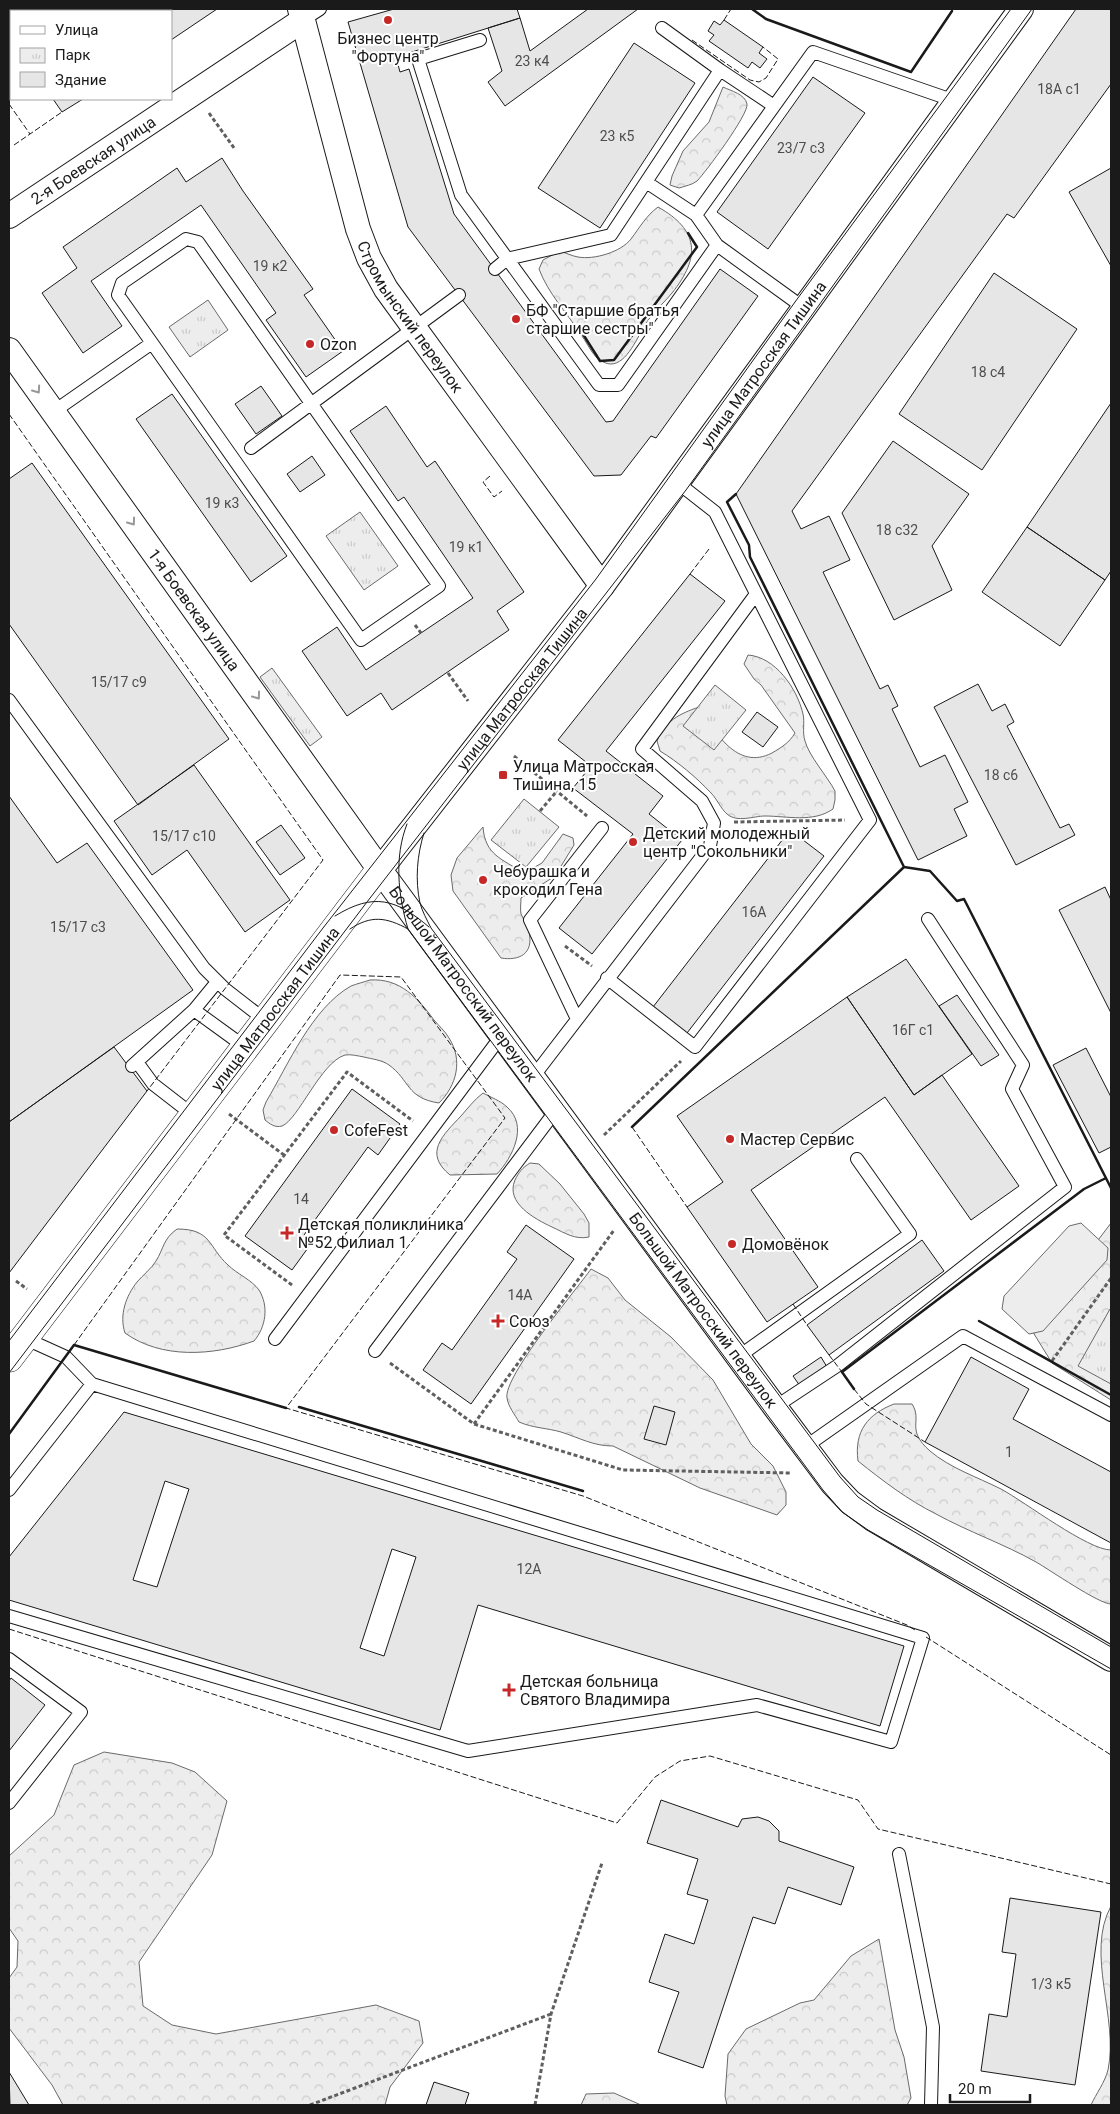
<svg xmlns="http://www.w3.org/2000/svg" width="1120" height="2114" viewBox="0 0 1120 2114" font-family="Roboto,sans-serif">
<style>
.forest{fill:url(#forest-crowns);stroke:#6a6a6a}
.park{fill:url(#park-tufts);stroke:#6a6a6a}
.garden{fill:#ededed;stroke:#6a6a6a}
.building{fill:#e6e6e6;stroke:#1a1a1a;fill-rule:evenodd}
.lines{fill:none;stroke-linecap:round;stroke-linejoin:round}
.service-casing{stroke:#1a1a1a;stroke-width:14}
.minor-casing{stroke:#1a1a1a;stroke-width:26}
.tertiary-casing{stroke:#1a1a1a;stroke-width:29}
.path{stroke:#5f5f5f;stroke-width:3;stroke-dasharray:4 2.5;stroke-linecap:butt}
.service{stroke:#fff;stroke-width:12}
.minor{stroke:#fff;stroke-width:24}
.tertiary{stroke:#fff;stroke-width:28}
.tram{stroke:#1a1a1a;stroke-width:1}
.fence{stroke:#1a1a1a;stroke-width:1;stroke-dasharray:6 2.5;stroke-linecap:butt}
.wall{stroke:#1a1a1a;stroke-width:2.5}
.oneway{stroke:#989898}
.poi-dot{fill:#c62828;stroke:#fff;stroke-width:2}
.labels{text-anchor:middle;stroke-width:4;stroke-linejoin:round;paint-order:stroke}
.number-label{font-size:14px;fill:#4d4d4d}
.poi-label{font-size:16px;fill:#1a1a1a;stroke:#fff;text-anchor:start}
.street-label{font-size:16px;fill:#1a1a1a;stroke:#fff}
</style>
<defs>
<pattern id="forest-crowns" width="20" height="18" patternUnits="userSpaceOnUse" patternTransform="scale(1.25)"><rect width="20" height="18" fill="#ededed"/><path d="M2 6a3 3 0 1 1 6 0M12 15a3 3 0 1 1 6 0" fill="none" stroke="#cbcbcb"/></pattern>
<pattern id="park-tufts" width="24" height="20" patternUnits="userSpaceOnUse" patternTransform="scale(1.25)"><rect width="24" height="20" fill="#ededed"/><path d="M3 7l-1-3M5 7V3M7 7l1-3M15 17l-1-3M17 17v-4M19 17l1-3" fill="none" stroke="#cbcbcb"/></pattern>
</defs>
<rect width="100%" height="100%" fill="#fff"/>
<!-- forest -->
<path class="forest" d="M723 87C731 91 745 94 747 104 749 114 705 173 697 181 692 185 685 186 679 188L670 185 672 176 683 151 709 122Z
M658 207C699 230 701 257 672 293 663 304 652 313 645 325 638 336 627 364 611 364 606 364 601 361 597 358 590 351 586 341 580 333 566 312 548 293 539 269L543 260 560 251C566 253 572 256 578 257 594 260 621 252 631 239 640 227 646 216 658 207Z
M748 655C775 657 797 688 803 714 805 722 802 732 805 741 809 756 827 776 835 791V800L833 809C813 823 787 816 765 816 754 816 737 823 727 814 721 809 717 799 711 793 696 777 678 762 660 751L657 741C665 721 679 714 699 707 715 732 737 771 772 753 782 747 789 743 795 733L761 685 754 679 744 664Z
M483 827C485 855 502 859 524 873L542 863 563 834 573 838 574 845 555 876 521 898C521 903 520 909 521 914 524 920 528 926 529 932 534 954 519 961 501 958L453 891 451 875 457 858Z
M370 980C400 978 418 998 434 1020 439 1026 445 1031 449 1038 463 1060 457 1085 439 1103 406 1098 410 1080 389 1065 382 1060 372 1059 364 1057 358 1056 351 1054 345 1055 321 1062 298 1120 282 1126 275 1128 270 1124 265 1120L263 1110 266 1102C288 1065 312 1008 351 986 356 984 364 982 370 980Z
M483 1093C490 1097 501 1101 507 1107 529 1126 512 1158 497 1174L450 1175C423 1153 443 1135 461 1116 468 1108 474 1100 483 1093Z
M530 1163 539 1164 560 1184 584 1214 589 1223V1237C575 1240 565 1233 552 1227 535 1219 505 1203 515 1180 519 1172 522 1168 530 1163Z
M1111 1223V1400L1052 1363 1031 1329Z
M177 1229C212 1229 208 1247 228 1265 237 1274 252 1280 259 1290 269 1306 266 1327 254 1341 213 1356 161 1359 125 1333 119 1315 126 1296 137 1282 143 1275 151 1269 156 1261 164 1248 163 1239 177 1229Z
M591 1269 608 1278 625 1300 671 1337 713 1380 751 1444 773 1466 786 1492V1505L777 1515 700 1488 613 1446C593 1446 580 1438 561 1432 547 1428 533 1428 519 1422 515 1415 508 1406 507 1398 503 1377 576 1290 591 1269Z
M894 1404H912C923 1421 905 1429 930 1451 950 1468 977 1477 1001 1489 1025 1502 1088 1550 1111 1550V1604C1099 1604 1050 1570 1036 1562 1004 1544 969 1532 936 1514 908 1500 883 1481 858 1461 854 1431 868 1414 894 1404Z
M104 1752 172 1763 195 1772 227 1801 212 1855 139 1962 143 2006 172 2025 216 2034 376 2005 419 2021 423 2043 390 2087 385 2105H63L52 2085 9 2028V1978L17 1967 18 1941 9 1928V1856L54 1815 74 1765Z
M1111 1906V2105H1091C1096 2094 1105 2082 1108 2070 1119 2018 1085 1954 1111 1906Z
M879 1939 895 2030 904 2057 911 2098 907 2105H727L725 2096 728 2054 746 2029 800 2003 814 2000 851 1956Z
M614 2093 641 2105H581L586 2094Z"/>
<!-- park -->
<path class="park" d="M208 300 228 330 190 357 169 327Z
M360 512 398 566 364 590 326 536Z
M272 668 322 737 310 746 260 677Z
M715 685 746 710 714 750 683 726Z
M524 799 559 827 526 867 491 840Z
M1110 1309H1111V1384L1078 1366Z"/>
<!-- garden -->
<path class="garden" d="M1081 1223 1108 1248 1107 1260 1043 1331 1029 1334 1002 1309 1004 1296 1069 1226Z"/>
<!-- building -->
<path class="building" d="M27 9H217L171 40V11H23Z
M394 9H517L520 18 396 57 400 72 409 69 454 214 606 422 613 421 720 269 758 296 656 438 651 436 621 475 594 476 408 227 348 22Z
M588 9H638L505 106 488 82 502 71 488 28 520 18 530 51Z
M1076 9H1111V84L1014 218 1007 214 792 511 801 529 829 516 850 560 823 572 880 689 888 685 898 706 892 709 920 767 945 755 968 802 954 809 967 836 918 860 736 494Z
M724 20 763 47 759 53 767 59 760 68 752 62 748 68 709 41 714 35 708 31 714 21 720 25Z
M634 43 695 83 600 228 538 188Z
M813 77 865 113 768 249 717 212Z
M53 99H83L62 112Z
M222 158 243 191 313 289 304 295 343 351 306 377 266 320 276 313 201 205 91 281 122 326 83 353 42 293 77 268 63 247 177 168 186 182Z
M1111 168V266L1069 192Z
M994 273 1077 329 982 470 899 414Z
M261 386 282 416 256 434 235 404Z
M172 394 287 556 251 582 136 419Z
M1111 403V571L1105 580 1027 527Z
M386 406 427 467 435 461 524 592 497 611 509 630 392 710 381 693 347 716 302 651 337 627 366 670 473 598 404 497 398 501 350 431Z
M893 441 969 494 932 546 952 590 894 620 842 513Z
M312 456 325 475 300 492 287 474Z
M32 463 229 739 138 805 9 624V479Z
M1027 527 1105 580 1060 646 982 592Z
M690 574 725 601 606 751 663 796 649 814 682 840 592 954 559 928 633 834 573 788 591 766 558 740Z
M978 684 992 711 1005 704 1014 722 1007 726 1060 828 1069 824 1075 835 1016 865 934 707Z
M757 712 778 727 763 747 742 732Z
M194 765 290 900 245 932 187 850 152 875 114 821Z
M9 796 57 863 87 843 193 990 9 1122Z
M281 825 305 858 280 875 256 842Z
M790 830 824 856 687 1033 653 1007Z
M1105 887 1111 900V1013L1059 910Z
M906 959 972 1054 914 1095 847 997Z
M957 995 999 1055 981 1066 939 1006Z
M847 997 914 1095 942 1075 1019 1186 971 1220 885 1097 751 1190 818 1287 767 1322 687 1207 723 1182 677 1116Z
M114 1047 147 1091 9 1273V1122Z
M1086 1048 1111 1097V1147L1099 1153 1053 1065Z
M352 1089 400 1124 378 1155 368 1147 304 1235 313 1241 292 1270 245 1236Z
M526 1225 574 1259 471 1404 423 1370 442 1343 452 1350 517 1259 507 1252Z
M922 1240 944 1271 829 1355 807 1325Z
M821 1357 827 1367 800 1386 793 1376Z
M971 1357 1029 1389 1013 1419 1111 1472V1543L925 1442Z
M654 1406 675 1412 666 1445 644 1439Z
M124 1412 904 1646 880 1726 478 1605 440 1730 9 1600V1557ZM165 1481 189 1489 157 1587 133 1580ZM392 1549 416 1557 384 1656 360 1648Z
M11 1678 45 1705 9 1751V1681Z
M661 1800 738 1827 742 1819 758 1817 769 1821 779 1831V1841L854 1867 841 1905 788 1887 775 1924 753 1917 703 2068 658 2052 679 1992 649 1982 665 1934 694 1944 708 1900 687 1894 698 1859 647 1843Z
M1010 1898 1101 1912 1075 2085 981 2071 989 2014 1007 2017 1016 1954 1002 1952Z
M9 2072 29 2105H10Z
M434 2082 469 2093 465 2105H426Z"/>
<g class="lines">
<!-- service casing -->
<g class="service-casing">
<path id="service" d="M303 20 320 9
M662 28 720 70
M480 40 418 59 461 195 599 385H618L717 245 804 308
M696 215 813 52 955 101
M717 245 696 215 646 182 720 70 774 106
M495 269 507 259 611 235 646 182
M53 412 152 343 361 640 439 586 198 242 186 239 122 283 118 295 152 343
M251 448 459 295
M9 700 204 968 225 989 265 1020
M607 978 695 1047 870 820 715 512 678 483
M194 1010 245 1047
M577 1019 530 920 602 828
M137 1062 153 1084 193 1115
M132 1066 194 1010 217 982
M533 1077 710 846 714 823 702 801 642 749 756 594
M275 1339 502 1035
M375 1351 557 1109
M738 1357 910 1234 857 1159
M775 1407 837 1366 1065 1187 1012 1089 1023 1065 928 919
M805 1447 963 1336 1111 1415
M9 1490 92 1384
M9 1616 468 1751 757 1705 891 1742 923 1638 92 1384 66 1357 24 1338
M9 1659 81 1712 9 1803
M899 1854 933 2027 931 2105"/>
</g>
<!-- minor casing -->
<g class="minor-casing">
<g id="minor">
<path id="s1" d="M300 9 358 229 369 258 386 289 602 586"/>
<path id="s2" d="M9 216 303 20"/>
<path id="s3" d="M9 350 380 870 775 1407 832 1483 850 1502 873 1519 1111 1659"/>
<path id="s4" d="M380 870 602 586 1021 9"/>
</g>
</g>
<!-- tertiary casing -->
<g class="tertiary-casing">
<g id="tertiary">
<path id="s5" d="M9 1358 380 870"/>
</g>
</g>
<!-- path -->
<path class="path" d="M209 113 234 148
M415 625 421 633
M448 673 468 701
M514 756 587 816
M540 811 557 791
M734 822 845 820
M565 946 592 966
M229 1114 284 1155
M604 1135 681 1061
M16 1281 27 1289
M292 1285 224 1235 347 1072 413 1121
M1052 1361 1111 1278
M390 1363 474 1424 623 1470 792 1473
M474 1424 614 1230
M310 2105 551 2014
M535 2105 551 2014 602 1863"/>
<!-- service -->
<use href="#service" class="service"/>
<!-- minor -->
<use href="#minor" class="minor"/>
<!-- tertiary -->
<use href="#tertiary" class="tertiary"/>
<!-- tram -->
<path class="tram" d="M407 824C394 857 398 895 408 929L823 1490 842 1512 868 1530 1111 1669
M424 833C417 855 415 880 420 903 422 911 427 920 431 928L840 1477 858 1497 877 1510 1111 1647
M335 916C374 892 396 899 429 927
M350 929C371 915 386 917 408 929
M9 1341 323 928 596 579 795 302 1011 9
M9 1373 367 902 686 490 1032 9"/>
<!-- fence -->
<path class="fence" d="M13 11 17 9
M724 20 731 9
M692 40 750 80 759 82 766 78 778 59 763 47
M9 104 30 134
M14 145 62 112
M9 414 323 860 147 1091
M490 476 483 482 494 497 502 491
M690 574 709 549
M632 1127 687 1207
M793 1304 807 1325
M74 1345 340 975 401 977 505 1118 286 1408 583 1496 907 1625 915 1630
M829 1355 842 1372
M854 1389 866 1404 925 1442
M9 1629 617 1823 655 1777 680 1761 710 1756 858 1800 878 1829 1111 1884
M926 1637 1111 1755"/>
<!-- wall -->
<path class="wall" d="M752 9 766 19 911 72 952 11
M581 331 600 361 614 360 697 247 688 233
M736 494 727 502 749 545 750 557 904 867
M904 867 930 871 957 901 964 899 1111 1188
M632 1127 904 867
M979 1321 1111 1395
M854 1389 842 1372 1084 1189 1106 1178
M299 1407 583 1491
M9 1434 74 1345 286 1408"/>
</g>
<!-- one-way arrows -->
<defs><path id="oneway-chevron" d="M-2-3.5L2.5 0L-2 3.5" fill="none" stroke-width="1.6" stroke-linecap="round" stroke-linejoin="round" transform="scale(1.25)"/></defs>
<g class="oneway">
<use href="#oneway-chevron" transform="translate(37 390) rotate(55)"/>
<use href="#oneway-chevron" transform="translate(132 522) rotate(54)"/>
<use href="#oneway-chevron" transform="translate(257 696) rotate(54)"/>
</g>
<!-- markers -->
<g class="poi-dot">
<circle cx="388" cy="20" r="5"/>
<circle cx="516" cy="319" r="5"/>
<circle cx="310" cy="344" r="5"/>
<rect x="498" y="770" width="10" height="10" rx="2.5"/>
<circle cx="633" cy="842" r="5"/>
<circle cx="483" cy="880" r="5"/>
<circle cx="334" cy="1130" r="5"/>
<circle cx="730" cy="1139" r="5"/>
<path d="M284.5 1225.5h5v5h5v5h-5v5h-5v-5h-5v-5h5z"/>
<circle cx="732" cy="1244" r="5"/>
<path d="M495.5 1313.5h5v5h5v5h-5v5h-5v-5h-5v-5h5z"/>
<path d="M506.5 1682.5h5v5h5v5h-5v5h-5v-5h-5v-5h5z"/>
</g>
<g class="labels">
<!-- number labels -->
<g class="number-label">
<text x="532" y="66">23 к4</text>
<text x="1059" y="94">18А с1</text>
<text x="617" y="141">23 к5</text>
<text x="801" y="153">23/7 с3</text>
<text x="270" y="271">19 к2</text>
<text x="988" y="377">18 с4</text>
<text x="222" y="508">19 к3</text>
<text x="897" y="535">18 с32</text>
<text x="466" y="552">19 к1</text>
<text x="119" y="687">15/17 с9</text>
<text x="1001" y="780">18 с6</text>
<text x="184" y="841">15/17 с10</text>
<text x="754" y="917">16А</text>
<text x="78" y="932">15/17 с3</text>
<text x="913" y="1035">16Г с1</text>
<text x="301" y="1204">14</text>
<text x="520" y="1300">14А</text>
<text x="1009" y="1457">1</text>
<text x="529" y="1574">12А</text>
<text x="1051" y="1989">1/3 к5</text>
</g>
<!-- poi labels -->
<g class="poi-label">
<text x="388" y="44" text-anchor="middle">Бизнес центр<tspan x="388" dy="18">"Фортуна"</tspan></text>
<text x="526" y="316">БФ "Старшие братья<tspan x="526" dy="18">старшие сестры"</tspan></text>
<text x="320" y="350">Ozon</text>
<text x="513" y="772">Улица Матросская<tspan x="513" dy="18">Тишина, 15</tspan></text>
<text x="643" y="839">Детский молодежный<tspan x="643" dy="18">центр "Сокольники"</tspan></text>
<text x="493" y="877">Чебурашка и<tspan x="493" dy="18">крокодил Гена</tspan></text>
<text x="344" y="1136">CofeFest</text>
<text x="740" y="1145">Мастер Сервис</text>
<text x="298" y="1230">Детская поликлиника<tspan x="298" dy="18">№52 Филиал 1</tspan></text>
<text x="742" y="1250">Домовёнок</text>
<text x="509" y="1327">Союз</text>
<text x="520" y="1687">Детская больница<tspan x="520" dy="18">Святого Владимира</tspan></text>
</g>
<!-- street labels -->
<g class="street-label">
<text dy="6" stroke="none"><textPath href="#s2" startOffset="101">2-я Боевская улица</textPath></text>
<text dy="6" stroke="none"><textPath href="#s1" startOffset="330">Стромынский переулок</textPath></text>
<text dy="6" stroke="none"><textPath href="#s4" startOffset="635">улица Матросская Тишина</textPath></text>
<text dy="6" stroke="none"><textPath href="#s3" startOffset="319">1-я Боевская улица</textPath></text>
<text dy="6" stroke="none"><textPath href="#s4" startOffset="230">улица Матросская Тишина</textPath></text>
<text dy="6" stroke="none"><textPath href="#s3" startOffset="780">Большой Матросский переулок</textPath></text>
<text dy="6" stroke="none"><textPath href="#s5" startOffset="439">улица Матросская Тишина</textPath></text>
<text dy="6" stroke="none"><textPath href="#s3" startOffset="1185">Большой Матросский переулок</textPath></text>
</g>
</g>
<!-- border -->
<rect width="1120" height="2114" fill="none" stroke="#1a1a1a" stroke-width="20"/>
<!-- legend -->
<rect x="10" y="10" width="162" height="90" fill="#ffffff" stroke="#a3a3a3"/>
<rect x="20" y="26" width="25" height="8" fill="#ffffff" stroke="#a3a3a3"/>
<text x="55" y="35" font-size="15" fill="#1a1a1a">Улица</text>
<rect x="20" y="48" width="25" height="15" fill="url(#park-tufts)" stroke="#a3a3a3"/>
<text x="55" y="60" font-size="15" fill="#1a1a1a">Парк</text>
<rect x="20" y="72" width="25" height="15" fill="#e6e6e6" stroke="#a3a3a3"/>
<text x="55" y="85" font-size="15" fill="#1a1a1a">Здание</text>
<!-- scale -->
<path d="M950 2094v8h80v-8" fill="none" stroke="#1a1a1a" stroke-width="2.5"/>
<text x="958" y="2094" font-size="15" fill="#1a1a1a" stroke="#ffffff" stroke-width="4" paint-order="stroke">20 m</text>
</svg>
